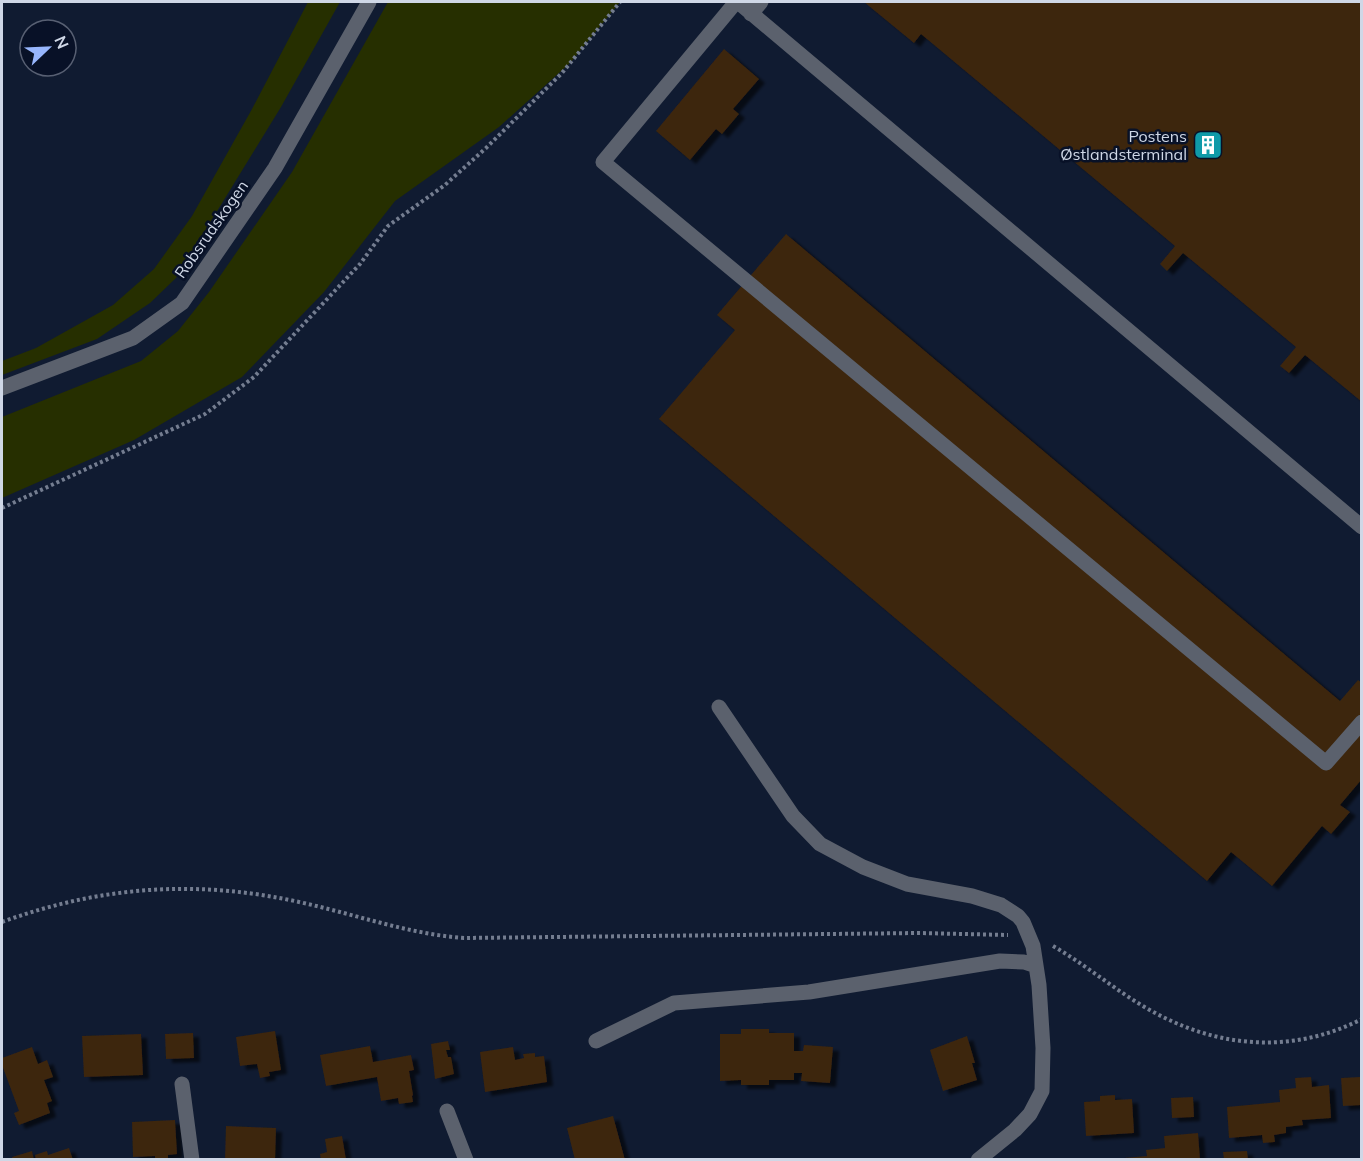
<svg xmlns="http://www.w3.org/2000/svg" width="1363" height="1161" viewBox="0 0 1363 1161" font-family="Mulish,sans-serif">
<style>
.green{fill:#262f00}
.building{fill:#3c250f;filter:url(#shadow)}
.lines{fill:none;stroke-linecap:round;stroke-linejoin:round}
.path{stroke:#747d90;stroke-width:4;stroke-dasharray:3 3;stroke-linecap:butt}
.minor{stroke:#5b616d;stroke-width:15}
.labels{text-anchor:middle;stroke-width:5;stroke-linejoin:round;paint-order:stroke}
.poi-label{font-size:16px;fill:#cfd7e6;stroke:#081127;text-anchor:end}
.street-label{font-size:16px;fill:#cfd7e6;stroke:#081127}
</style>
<defs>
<filter id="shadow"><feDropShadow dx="6" dy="4" stdDeviation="1.5" flood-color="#0009"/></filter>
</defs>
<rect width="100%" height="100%" fill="#101b31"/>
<!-- green -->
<path class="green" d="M308 2H340L281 107 176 278 150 303 97 339 2 375V361L36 348 113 305 154 269 192 216 252 109Z
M388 2H620L570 63 499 127 395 201 324 292 242 377 134 440 2 498V417L141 361 178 331 209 292 292 172Z"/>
<!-- building -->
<path class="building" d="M864 2H1362V402L1305 355 1289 373 1280 366 1296 347 1183 253 1167 271 1160 264 1175 246 921 34 914 43Z
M724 49 759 79 733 109 739 114 722 134 716 129 690 160 656 131Z
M786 234 1340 701 1358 680 1362 683V779L1340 805 1350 812 1331 834 1322 826 1272 886 1231 852 1207 881 659 419 735 330 717 315Z
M741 1029H769V1033H794V1051H803L804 1045 833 1047 830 1083 801 1081 802 1073H794V1080H769V1085H741V1080L720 1081V1034H741Z
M275 1031 281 1070 269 1072 270 1076 260 1078 257 1064 240 1066 236 1037Z
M193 1033 194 1058 166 1059 165 1034Z
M141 1034 143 1075 84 1077 82 1036Z
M967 1036 975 1063H972L977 1080 943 1091 930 1050Z
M448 1041 450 1050H446L448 1057H451L454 1074 435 1079 431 1044Z
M370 1046 373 1062 411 1055 414 1070 409 1071 413 1095 412 1096 413 1102 399 1104 398 1098 381 1101 377 1077 326 1086 320 1055Z
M32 1047 38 1064 47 1060 53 1077 44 1080 52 1101 47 1103 50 1113 19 1125 14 1113 19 1111 2 1065V1058Z
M513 1047 515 1060 524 1058 523 1054 535 1053V1057L544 1056 547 1082 485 1092 480 1052Z
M1311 1077 1312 1087 1329 1085 1331 1118 1302 1120 1303 1125 1286 1127V1133L1274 1135 1275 1142 1263 1143 1262 1135 1229 1138 1227 1107 1280 1102 1279 1090 1296 1088 1295 1078Z
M1360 1077 1362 1105 1343 1106 1341 1078Z
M1115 1095V1100L1132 1099 1134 1133 1086 1136 1084 1102 1100 1101V1096Z
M1193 1097 1194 1117 1172 1118 1171 1098Z
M613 1116 625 1160H575L567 1128Z
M175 1120 177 1154 168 1155V1158L155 1159V1156L133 1157 132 1122Z
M226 1126 276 1128 275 1160 225 1159Z
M1198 1133 1200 1160H1124V1158L1147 1156 1146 1150 1165 1148 1164 1136Z
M342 1136 346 1160H321L320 1154 327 1152 325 1139Z
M69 1148 73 1160H36L35 1155 47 1151 48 1155Z
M32 1151 34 1160H13L12 1157Z
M1247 1151 1248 1160H1224L1223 1152Z"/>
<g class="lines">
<!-- path -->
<path class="path" d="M2 508 205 414 254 377 360 264 388 226 445 185 486 148 562 73 620 2
M2 922C104 885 202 879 308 904 360 916 410 934 464 938L919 933 1008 935
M1053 946C1086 965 1115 990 1148 1009 1216 1048 1291 1055 1362 1019"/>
<!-- minor -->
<path class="minor" d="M736 2 603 162 1326 763 1362 722
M738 2 1362 527
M751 14 761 2
M2 388 133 338 182 303 275 168 369 2
M719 707 793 816 820 844 863 867 907 884 972 896 1001 905 1018 916 1023 922 1033 946 1039 985 1043 1048 1042 1091 1030 1114 1015 1130 978 1160
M596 1041 674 1003 809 992 1000 961 1024 962 1036 966
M182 1084 192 1160
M447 1111 466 1160"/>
</g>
<!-- icons -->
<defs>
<g id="building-square" transform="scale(1.5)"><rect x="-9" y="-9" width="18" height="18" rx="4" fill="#0f9aa8" stroke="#081127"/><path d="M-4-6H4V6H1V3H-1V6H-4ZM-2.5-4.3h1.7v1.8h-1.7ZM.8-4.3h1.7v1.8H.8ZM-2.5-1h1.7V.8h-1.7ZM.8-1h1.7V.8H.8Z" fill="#fff"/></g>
</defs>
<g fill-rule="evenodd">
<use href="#building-square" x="1208" y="145"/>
</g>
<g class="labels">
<!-- poi labels -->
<g class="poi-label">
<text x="1187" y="142">Postens<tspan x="1187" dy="18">Østlandsterminal</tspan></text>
</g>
<!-- street labels -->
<g class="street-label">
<text transform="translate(211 229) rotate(-55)" y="6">Robsrudskogen</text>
</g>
</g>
<!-- border -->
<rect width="1363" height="1161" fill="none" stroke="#cfd7e6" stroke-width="6"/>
<!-- north arrow -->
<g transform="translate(48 48) rotate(67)"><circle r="28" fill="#081127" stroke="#586073" stroke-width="1.5"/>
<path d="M0-4.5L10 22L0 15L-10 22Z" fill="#97b6fd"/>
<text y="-9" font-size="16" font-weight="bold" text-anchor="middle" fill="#cfd7e6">N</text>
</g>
</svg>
